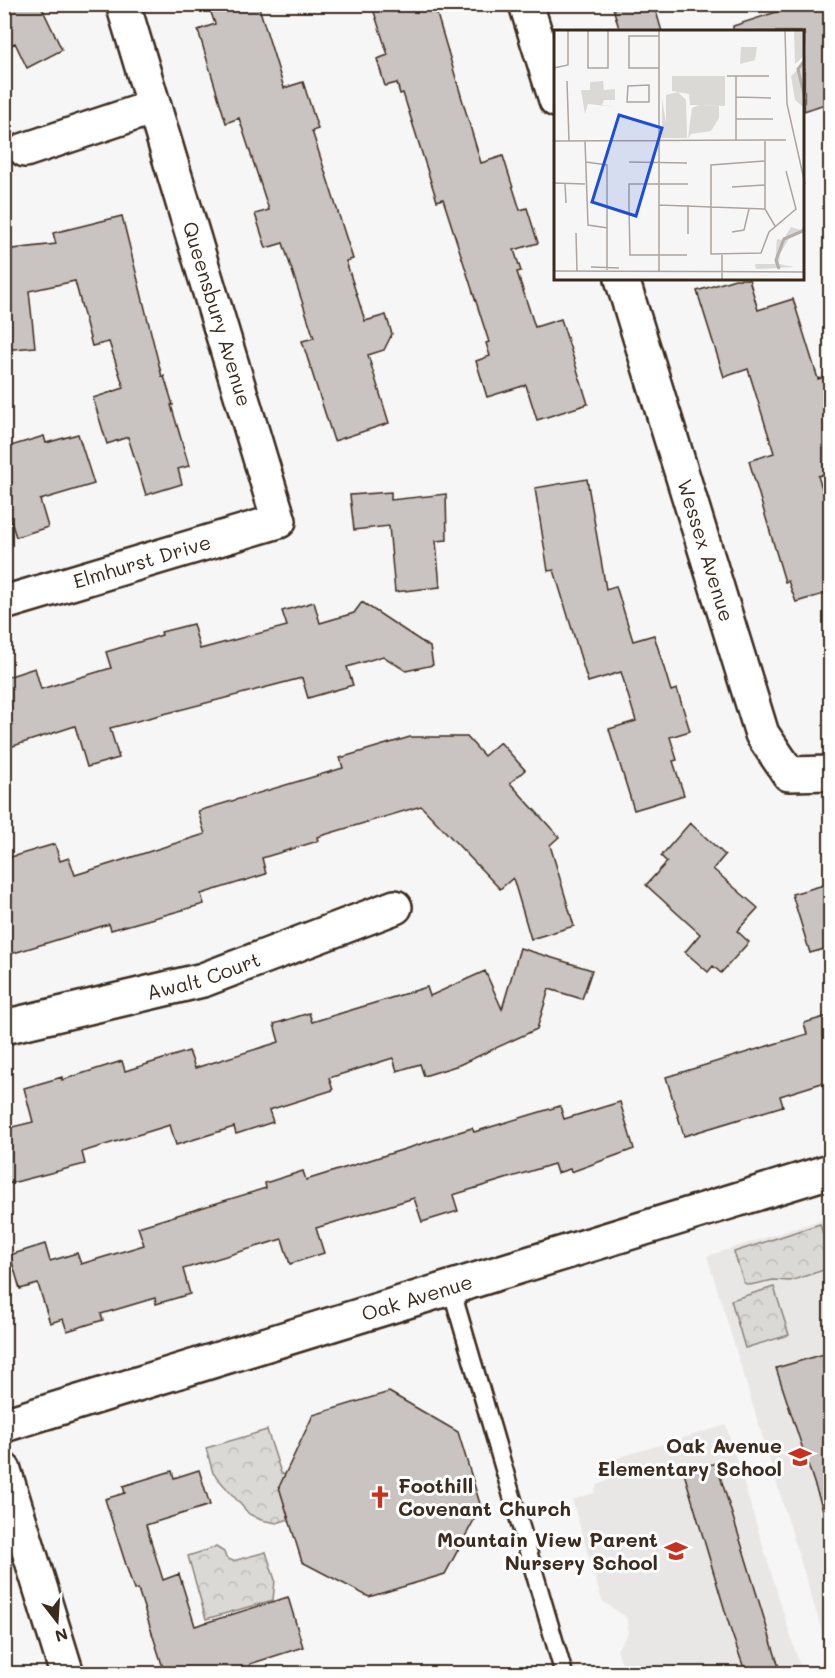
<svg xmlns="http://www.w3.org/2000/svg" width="835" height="1678" viewBox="0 0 835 1678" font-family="Mali,sans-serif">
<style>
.built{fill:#e9e7e6}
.forest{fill:url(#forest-crowns);stroke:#8b827a;stroke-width:1.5}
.building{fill:#c9c3c1;stroke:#3b2a1e;stroke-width:1.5}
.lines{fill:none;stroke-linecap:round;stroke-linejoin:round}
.service-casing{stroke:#3b2a1e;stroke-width:21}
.minor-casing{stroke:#3b2a1e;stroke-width:38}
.tertiary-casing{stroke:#3b2a1e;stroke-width:38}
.service{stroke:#fff;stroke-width:16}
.minor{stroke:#fff;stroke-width:33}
.tertiary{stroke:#fff;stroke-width:33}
.labels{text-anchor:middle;stroke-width:6;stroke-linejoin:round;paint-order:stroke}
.street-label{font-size:20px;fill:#3b2a1e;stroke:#fff}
.poi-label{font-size:20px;font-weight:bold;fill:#3b2a1e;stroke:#fff;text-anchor:end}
.inset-river{fill:none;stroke:#b4aeaa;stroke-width:3}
.inset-road{fill:none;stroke:#aca4a0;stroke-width:1.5}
.view{fill:#1d4ed8;fill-opacity:0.15;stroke:#1d4ed8;stroke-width:3}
.inset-edge{fill:none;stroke:#3b2a1e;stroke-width:3}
</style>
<defs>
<pattern id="forest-crowns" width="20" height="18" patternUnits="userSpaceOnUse" patternTransform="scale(1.5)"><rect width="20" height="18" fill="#dbd9d6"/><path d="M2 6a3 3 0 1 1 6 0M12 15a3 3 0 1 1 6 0" fill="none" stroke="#bdbab7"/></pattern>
</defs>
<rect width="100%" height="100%" fill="#f7f6f6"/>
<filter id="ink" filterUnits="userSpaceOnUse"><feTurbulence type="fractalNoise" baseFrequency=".0167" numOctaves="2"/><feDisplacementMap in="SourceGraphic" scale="12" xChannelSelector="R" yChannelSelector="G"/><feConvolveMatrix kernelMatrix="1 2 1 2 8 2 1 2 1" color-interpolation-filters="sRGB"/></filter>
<g filter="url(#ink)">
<!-- built -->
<path class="built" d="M830 1217V1657L707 1256Z
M726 1425 802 1673H625L617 1649 629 1632 626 1617 602 1601 572 1500 594 1493 597 1485 609 1480 603 1462Z"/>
<!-- forest -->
<path class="forest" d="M820 1224 830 1258V1268L790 1281 773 1280 750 1285 744 1283 734 1252Z
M774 1287 789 1335 745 1348 731 1300Z
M267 1430 281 1473 285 1474 289 1519 277 1523 261 1520 249 1514 213 1473 206 1448Z
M216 1547 224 1552 226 1558 233 1561 266 1552 275 1580 273 1600 206 1619 188 1556Z"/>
<!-- building -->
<path class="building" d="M4 4H40L62 50 27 68 15 43 4 48Z
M208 4H258L284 88 303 82 318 129 312 131 353 259 346 261 365 321 386 315 392 334 384 350 368 355 389 423 334 441 302 341 314 338 283 243 266 248 255 214 269 210 239 118 226 123 198 30 215 24Z
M386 4H434L481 163 503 156 520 210 527 208 538 243 514 250 521 271 517 272 535 327 561 319 588 404 537 420 526 385 487 397 476 361 490 356 486 343 489 342 443 199 437 201 403 93 400 94 397 83 385 86 377 59 388 55 373 9Z
M612 4H654L662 32H620Z
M801 4H822L831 32V102L804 111V32H733V26Z
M122 216 162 377 164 376 173 405H171L189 466 178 469 182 484 146 495 128 437 107 444 93 398 124 388 109 342 92 346 75 281 29 291 35 347 4 350V250L56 244 53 233Z
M735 279H749L758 310 793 299 818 379 831 375V472L818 476 831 517V592L796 602 788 581 785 582 749 461 774 453 748 369 724 377 697 291Z
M78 434 94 484 40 500 48 527 16 537 4 499V448L44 436 46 443Z
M587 479 606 589 616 586 633 641 654 635 671 691 677 689 690 731 670 737 677 760 673 761 684 795 634 810 609 729 636 721 621 672 588 682 554 570 548 571 535 488Z
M391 492V500L446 494 447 540 436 541 440 587 395 592 389 526 354 530 350 495Z
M314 602 320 623 354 613 362 602 430 647 433 665 406 671 383 656 347 667 353 685 308 698 302 678 110 728 119 758 87 767 75 726 4 749V678L35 668 41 689 111 668 106 652 162 635 161 632 193 624 200 649 287 626 282 611Z
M410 737H467L484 756 500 742 525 770 510 783 559 837 550 845 574 926 531 939 513 878 500 889 421 806 317 837 318 841 262 858 266 874 201 894 204 904 111 930 109 924 4 956V859L55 844 60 861 69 858 75 875 205 834 198 811 343 768 340 758Z
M690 823 725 855 713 869 758 908 737 931 749 942 721 973 713 966 708 972 685 952 700 934 646 885 667 862 661 856Z
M831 883V947L810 953 792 894Z
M520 948 592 970 582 999 549 989 537 1029 459 1065 424 1076 420 1064 397 1071 393 1058 329 1078 333 1090 269 1110 273 1122 236 1134 234 1127 176 1145 170 1125 82 1152 85 1164 4 1185V1129L33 1122 24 1088 62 1077V1080L122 1061 125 1071 189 1051 195 1068 279 1042 274 1024 309 1013 312 1022 427 987 430 996 485 971 502 1009Z
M831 1015V1089L825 1090 822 1083 780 1096 783 1106 684 1136 666 1077 807 1034 804 1023Z
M620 1102 634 1149 571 1172 570 1169 557 1173 554 1164 453 1195 458 1211 422 1222 414 1198 316 1228 324 1253 290 1264 282 1239 183 1269 190 1294 156 1304 155 1298 101 1314 103 1320 67 1331 63 1319 50 1323 38 1284 20 1289 10 1255 45 1244 50 1261 77 1253 81 1264 144 1245 138 1227 266 1188 265 1183 303 1171 306 1180 472 1128 474 1132 560 1106 564 1119Z
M831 1352V1515L825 1516 776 1368Z
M389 1392 458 1432 481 1507 445 1574 369 1597 302 1562 279 1487 313 1415Z
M716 1463 742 1546 781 1674H746L731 1631 684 1473Z
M199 1470 210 1505 146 1525 163 1580 179 1574 195 1626 288 1597 303 1647 250 1664 253 1674H165L138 1589 134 1590 105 1499 125 1493 123 1486 172 1471 174 1478Z"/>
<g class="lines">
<!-- service casing -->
<g class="service-casing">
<path id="service" d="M451 1288 564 1674"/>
</g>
<!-- minor casing -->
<g class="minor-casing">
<g id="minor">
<path d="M526 4 556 100"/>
<path d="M25 150 154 107"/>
<path id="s1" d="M622 279 762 734 789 774 830 773"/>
<path id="s2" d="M4 603 279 521 123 4"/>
<path id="s3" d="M4 1027 203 980 395 907"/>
</g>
</g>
<!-- tertiary casing -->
<g class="tertiary-casing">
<g id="tertiary">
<path id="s4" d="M4 1425 830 1171"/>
<path d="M4 1470 67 1674"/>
</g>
</g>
<!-- service -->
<use href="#service" class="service"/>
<!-- minor -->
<use href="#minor" class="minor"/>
<!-- tertiary -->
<use href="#tertiary" class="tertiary"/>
</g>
</g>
<!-- icons -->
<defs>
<g id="school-bare" transform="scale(1.8)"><path d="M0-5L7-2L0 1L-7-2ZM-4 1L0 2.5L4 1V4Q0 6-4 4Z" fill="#c8321e" stroke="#fff" stroke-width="2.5" paint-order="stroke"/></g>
<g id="church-bare" transform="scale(1.8)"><path d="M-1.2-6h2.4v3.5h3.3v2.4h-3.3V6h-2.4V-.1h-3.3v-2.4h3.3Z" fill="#c8321e" stroke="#fff" stroke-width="2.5" paint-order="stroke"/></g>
</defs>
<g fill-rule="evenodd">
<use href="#school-bare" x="800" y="1457"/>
<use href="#church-bare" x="380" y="1497"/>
<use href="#school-bare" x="676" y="1551"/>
</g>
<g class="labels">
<!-- street labels -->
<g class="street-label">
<text transform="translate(217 314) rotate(73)" y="7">Queensbury Avenue</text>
<text dy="7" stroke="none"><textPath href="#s1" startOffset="284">Wessex Avenue</textPath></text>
<text dy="7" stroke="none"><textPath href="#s2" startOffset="144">Elmhurst Drive</textPath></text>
<text dy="7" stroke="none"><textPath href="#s3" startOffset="206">Awalt Court</textPath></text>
<text dy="7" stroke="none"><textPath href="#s4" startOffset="432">Oak Avenue</textPath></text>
</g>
<!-- poi labels -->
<g class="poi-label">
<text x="782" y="1453">Oak Avenue<tspan x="782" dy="23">Elementary School</tspan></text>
<text x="398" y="1493" text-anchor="start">Foothill<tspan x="398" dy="23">Covenant Church</tspan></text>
<text x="658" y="1547">Mountain View Parent<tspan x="658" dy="23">Nursery School</tspan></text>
</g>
</g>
<!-- overview -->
<g transform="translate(554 30)">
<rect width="250" height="250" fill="#f7f6f6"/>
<path d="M240 0H251L250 26 241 34ZM187 17H203L201 30 186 34ZM124 62 132 70 133 108H108V68L112 93V65ZM146 75 165 76V88L157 101 137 104 134 108 138 78Z" fill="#dbd9d6"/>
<path d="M250 33 249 54 250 78 241 70 237 46ZM118 46H171V76L136 75 135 64 118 61ZM49 51 50 60 61 59V70H50L48 75 62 77 34 74 31 84 27 60H36V52ZM250 194V202L236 207 226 224 225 234 240 237 202 239 201 234H221L223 209 229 210 237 197 247 200Z" fill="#dbd9d6"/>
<path class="inset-river" d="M251 30 244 39 251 69M225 239 222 230 230 209 251 200"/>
<path class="inset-road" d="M34 0V38H54V0M231 0 233 74 251 154M0 38 14 35V0M105 38H75V6H105M173 46H215M182 46V111M13 51 15 111M95 55V72H73L74 56ZM182 67 217 68M182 89H219M0 111 232 110M31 111 34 195 54 198M211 111V179L221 196M211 131 157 135V224L207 223 215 202 242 179 232 141M32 132 53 135V240M75 132 133 133M0 153 31 154M11 154 12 173M178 157 211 155M105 175 211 179M178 202 190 200 195 179M22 203 23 241M134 204V175M133 225H76L75 178V154H134M168 225V250M37 237 65 238M0 241 251 242M105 242V0"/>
<path class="view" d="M65 85 108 98 82 186 38 172Z"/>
<rect width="250" height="250" class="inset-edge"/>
</g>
<!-- margin -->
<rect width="835" height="1678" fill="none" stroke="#fff" stroke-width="24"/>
<rect x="12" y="12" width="811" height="1654" fill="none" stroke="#3b2a1e" stroke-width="2" filter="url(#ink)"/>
<!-- north arrow -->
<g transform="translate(57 1621) rotate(163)" stroke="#ffffff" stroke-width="4.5" paint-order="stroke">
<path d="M0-4.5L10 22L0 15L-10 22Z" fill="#3b2a1e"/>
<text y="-9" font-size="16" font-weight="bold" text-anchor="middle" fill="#3b2a1e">N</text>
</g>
</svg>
